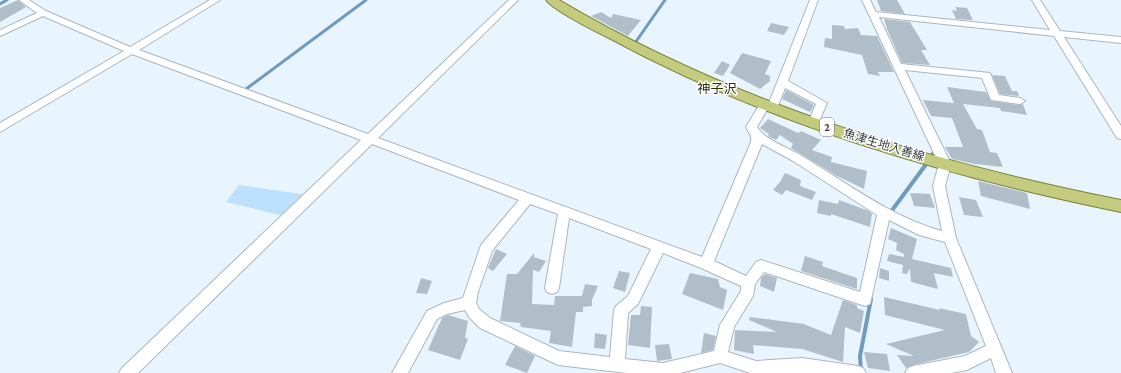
<svg xmlns="http://www.w3.org/2000/svg" width="1121" height="373" viewBox="0 0 1121 373" font-family="'Crimson Pro','Noto Sans JP',serif">
<style>
.green{fill:#bde0fc}
.lines{fill:none;stroke-linecap:round;stroke-linejoin:round}
.stream-far1{stroke:#6f9bbf;stroke-width:3}
.stream{stroke:#6f9bbf;stroke-width:4}
.building{fill:#b0beca}
.minor-casing{stroke:#a9b7c3;stroke-width:2}
.major-casing{stroke:#788130;stroke-width:2}
.minor{fill:#fff;fill-rule:evenodd}
.major{fill:#c4ca7e;fill-rule:evenodd}
.labels{text-anchor:middle;stroke-width:3;stroke-linejoin:round;paint-order:stroke}
.shield{fill:#fff;stroke:#727679;stroke-width:1}
.shield-label{font-size:11px;font-weight:bold;fill:#353b40}
.street-label{font-size:12px;fill:#353b40;stroke:#fff}
.neighbourhood-label{font-size:13px;fill:#2d3006;stroke:#fff}
</style>
<rect width="100%" height="100%" fill="#e9f5fe"/>
<!-- green -->
<path class="green" d="M239 185 308 195 284 216 226 202Z"/>
<g class="lines">
<!-- stream-far1 -->
<path class="stream-far1" d="M0 4 7 0
M635 43 665 0
M246 89 366 0
M929 160 934 151"/>
<!-- stream -->
<path class="stream" d="M890 213 930 159
M861 373 860 356 871 299"/>
</g>
<!-- building -->
<path class="building" d="M18 0 26 7 0 22V8Z
M877 0H897L905 14 881 11Z
M955 7 967 8 973 20 956 19 952 10 957 11Z
M601 12 611 18 613 14 641 20 628 36 591 16Z
M884 19 910 22 927 50H921L930 65 902 63 886 27 887 28Z
M771 23 789 27 784 35 767 31Z
M832 25 844 26 845 29 858 28 861 35 877 36 894 72H878L880 76 868 74 862 55 824 47 825 38 832 39Z
M742 53 771 61 765 74 770 76V81L760 89 730 73Z
M722 61 730 65 723 76 714 73Z
M992 75 1005 76 1012 91H1017L1019 96 1000 94Z
M947 87 986 92 991 101 1020 105 1023 104 1027 115 1001 111 1000 108 954 103Z
M786 90 814 105 812 109 810 112 782 99Z
M923 100 963 104 977 129 982 130 990 152 997 153 1003 167 975 164 952 159 945 147H963L952 118 931 116Z
M768 119 798 133 801 131 821 140 812 150 832 157 831 162 867 171 864 189 837 176 791 148 793 144 780 135 776 140 768 136 769 134 760 128Z
M785 173 801 180 800 186 816 192 812 200 786 190 782 195 773 190 780 182Z
M978 181 1027 193 1030 209 981 196Z
M910 193 930 194 935 208 914 206Z
M959 197 976 200 983 217 964 215Z
M819 200 838 204 839 200 869 211 872 214 870 227 831 214V216L817 213Z
M891 228 917 239 912 259 951 268 953 277 934 273 938 289 911 282 910 268 907 274 902 273 903 265 887 261 889 254 904 257V254L896 250 897 243 888 239Z
M496 249 507 254 493 271 488 268Z
M534 253V257L546 261 539 272 533 270 532 304 554 305 555 296H582L585 284 598 286 592 300V306L583 307V312H576L572 347 549 343 551 331 521 327 520 323 500 321 507 274H517Z
M805 256 823 262 822 266 857 278V289L801 271Z
M880 268 889 271V281L879 278Z
M619 271 630 273 625 292 613 288Z
M690 273 718 279 720 287 727 290 723 310 682 294Z
M765 274 777 278 774 292 760 286 761 278Z
M421 278 432 281 427 294 416 293Z
M884 297 940 310 939 308 966 314 971 336 979 342 969 352 913 365 906 368 897 355 914 356 886 344 945 330 885 315Z
M843 300 857 305V308L864 311 860 333 845 327 843 362 802 349 753 345 754 354 734 350 735 330 777 332 749 320 750 317 804 324 831 335Z
M641 306 652 307 650 348 628 345 631 315H640Z
M448 315 468 321 465 338 468 339 460 360 428 350 442 318Z
M595 333 607 335 605 349 594 348Z
M704 333 716 336 713 350 701 353Z
M669 344 672 359 657 361 655 345Z
M515 346 535 356 527 373 505 365Z
M864 352 887 354 890 371 868 368Z"/>
<g class="lines">
<!-- minor casing -->
<g class="minor-casing">
<path id="minor" d="M19 0H29L46 11 130 47 210 0H220L139 50 368 134 509 0H518L378 138 702 257 751 142V136L746 127 760 104 764 103 768 105 810 0H818L788 81 827 103 817 126H809L808 123 816 104 785 88 776 111 772 112 767 110 757 127C766 141 788 147 802 156 847 183 891 217 942 231L933 186 939 164 862 0H870L876 12 1050 30 1032 0H1040L1060 31 1121 37V43L1064 37 1121 126V139L1117 138 1054 36 879 17 901 64 990 73 999 95 1020 98 1025 101 1020 104 991 100 982 78 905 70 951 164 945 186 956 238 1012 373H996L991 358 967 370 951 373H905L908 368 913 366 965 356 986 346 945 242 919 235 889 220 870 304 865 306 764 272 755 284 753 296 734 327 728 352 756 361 802 358 858 366 863 368 866 373H750L720 363 680 373H627L558 365 480 328 469 317 465 310 447 314 437 319 408 373H392L427 311 444 303 463 298 481 245 519 200 372 144 138 373H119L122 368 361 140 132 54 0 132V123L124 51 43 16 0 36V30L37 13ZM762 144 793 161 877 215 860 292 761 260 756 262 746 276 714 261ZM530 204 558 214 545 288 547 292 552 294 557 292 559 288 569 218 651 249 628 296 616 306 614 310 610 357 559 351 490 318 479 309 476 303 478 292 492 251ZM663 253 701 268 741 286V291L720 325 714 351 663 363 625 359 628 313 638 304Z"/>
</g>
<!-- major casing -->
<g class="major-casing">
<path id="major" d="M546 0H559C731 102 925 161 1121 200V212C945 176 768 124 609 38 596 32 553 10 546 0Z"/>
</g>
<!-- minor -->
<use href="#minor" class="minor"/>
<!-- major -->
<use href="#major" class="major"/>
</g>
<g class="labels">
<!-- shield labels -->
<rect class="shield" x="820" y="118" width="14" height="18" rx="3"/>
<g class="shield-label">
<text x="827" y="131">2</text>
</g>
<!-- street labels -->
<g class="street-label">
<text transform="translate(884 145) rotate(17)" y="4">魚津生地入善線</text>
</g>
<!-- neighbourhood labels -->
<g class="neighbourhood-label">
<text x="717" y="93">神子沢</text>
</g>
</g>
</svg>
